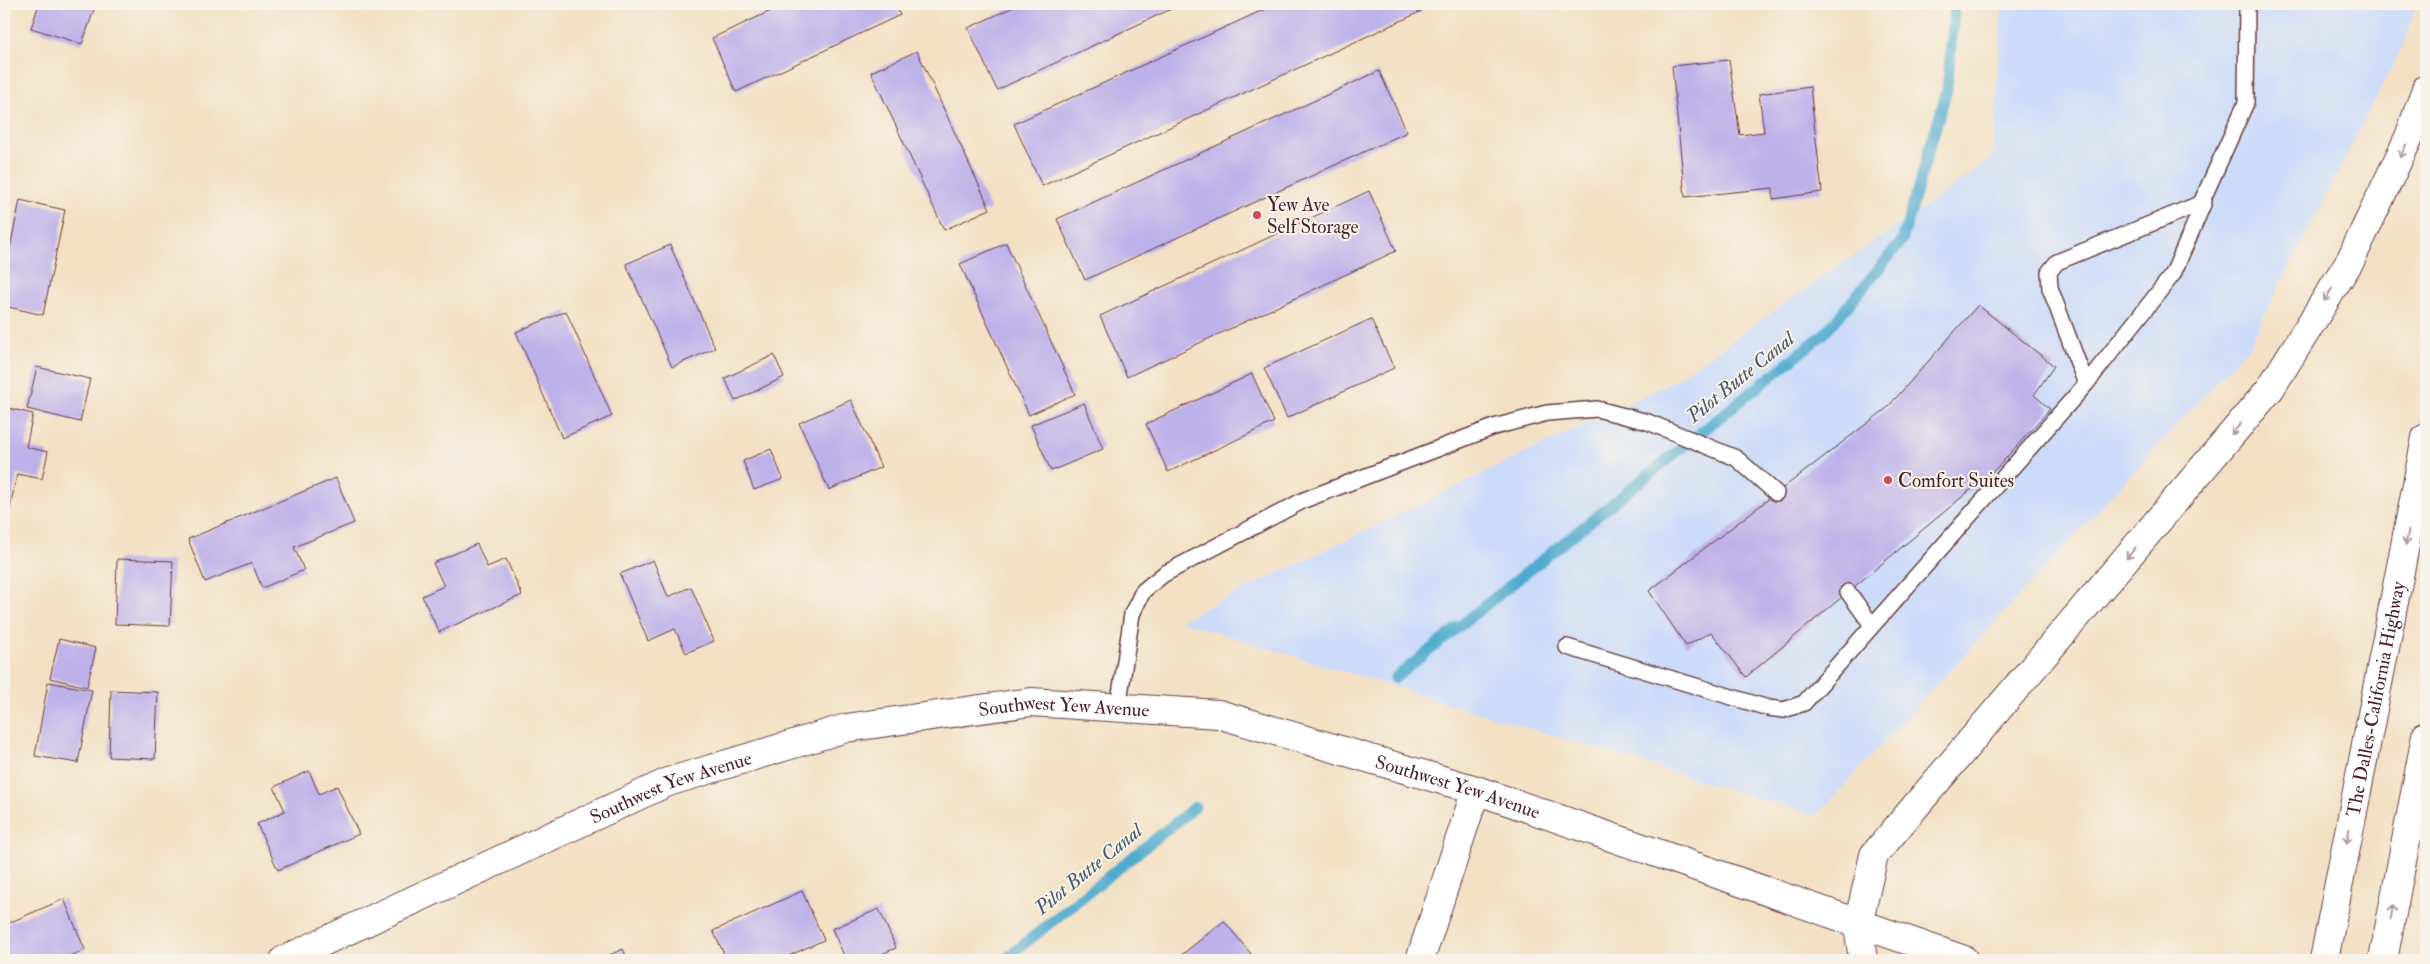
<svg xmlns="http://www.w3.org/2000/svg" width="2430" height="964" viewBox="0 0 2430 964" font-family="'IM FELL Double Pica',serif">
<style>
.built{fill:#ccdbf9}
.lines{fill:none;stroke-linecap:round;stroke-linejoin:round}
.stream{stroke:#50abce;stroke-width:11}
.building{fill:#bdb1e9}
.lane-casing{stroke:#633c42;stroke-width:18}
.street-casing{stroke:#633c42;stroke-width:30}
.secondary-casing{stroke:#633c42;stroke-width:30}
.highway-casing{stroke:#633c42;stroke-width:30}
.lane{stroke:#fff;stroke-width:15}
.street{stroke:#fff;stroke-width:28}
.secondary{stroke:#fff;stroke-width:28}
.highway{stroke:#fff;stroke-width:28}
.oneway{stroke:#ae9aa0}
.poi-dot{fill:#d1495b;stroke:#f7f3e8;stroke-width:2}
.labels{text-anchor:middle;stroke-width:4;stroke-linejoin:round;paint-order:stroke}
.poi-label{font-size:19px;fill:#4a1f2b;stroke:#f7f3e8;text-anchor:start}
.street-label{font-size:19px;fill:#4a1f2b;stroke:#f7f3e8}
.water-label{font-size:20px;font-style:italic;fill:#4c576c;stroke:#f7f3e8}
</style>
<rect width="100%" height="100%" fill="#f7f3e8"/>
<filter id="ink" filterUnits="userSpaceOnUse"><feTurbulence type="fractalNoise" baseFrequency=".02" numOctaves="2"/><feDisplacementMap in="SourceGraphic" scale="10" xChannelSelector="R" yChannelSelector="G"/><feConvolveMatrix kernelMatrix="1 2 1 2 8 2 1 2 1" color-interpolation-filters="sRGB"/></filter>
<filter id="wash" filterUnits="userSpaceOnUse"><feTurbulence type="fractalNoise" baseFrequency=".0096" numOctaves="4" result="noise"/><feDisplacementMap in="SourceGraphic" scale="20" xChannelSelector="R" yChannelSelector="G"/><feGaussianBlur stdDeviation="1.12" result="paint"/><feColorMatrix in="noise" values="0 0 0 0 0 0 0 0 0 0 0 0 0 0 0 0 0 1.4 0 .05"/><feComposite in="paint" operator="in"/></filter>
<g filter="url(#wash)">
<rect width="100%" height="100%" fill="#f3e0c4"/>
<!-- built -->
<path class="built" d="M2002 4H2416L2407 38 2247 349 1816 816 1179 621 1672 382 1992 159Z"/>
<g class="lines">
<!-- stream -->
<path class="stream" d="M1395 678 1825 333 1902 241 1947 90 1955 4
M1004 960 1195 807"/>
</g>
<g id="blocks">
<!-- building -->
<path class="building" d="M39 4H96L82 44 31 28Z
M786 4H895L900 15 736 92 712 38Z
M1020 4H1182L997 90 968 28Z
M1276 4H1419L1422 11 1042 186 1014 124Z
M917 51 990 209 944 230 871 72Z
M1729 60 1740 135 1764 132 1759 94 1810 87 1822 192 1773 199V188L1685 197 1672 66Z
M1379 71 1407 132 1085 280 1057 219Z
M1369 191 1396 251 1127 377 1100 316Z
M20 200 65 210 43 315 4 306V266L6 267Z
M1006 243 1075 394 1029 415 960 264Z
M670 245 715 348 672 367 626 264Z
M1978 305 2054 366 2034 395 2050 409 1998 467 1746 677 1711 632 1686 646 1649 591 1887 408Z
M566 311 612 416 562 438 516 332Z
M1371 319 1394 368 1287 418 1264 368Z
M774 355 784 377 735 401 725 378Z
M37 367 90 379 80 422 27 409Z
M1252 374 1274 422 1168 472 1146 424Z
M851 400 881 467 829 490 799 423Z
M1084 403 1103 449 1051 471 1031 425Z
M4 407 33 414 26 447 48 452 42 479 17 474 5 531Z
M771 449 783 479 754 490 743 461Z
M336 478 354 523 294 547 304 570 262 588 252 563 205 582 188 539Z
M477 544 487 567 506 559 522 595 439 632 422 596 444 586 433 563Z
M117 559 173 561 170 626 115 624Z
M653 560 668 597 691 587 714 641 686 653 675 629 648 641 620 574Z
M59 639 96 648 87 687 50 678Z
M48 682 92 690 78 763 35 756Z
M111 690 158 692 155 759 109 757Z
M309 771 319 794 337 786 359 834 278 870 257 824 285 811 274 787Z
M802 891 824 940 779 960H727L713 931Z
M64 899 85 950 60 960H4V925Z
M879 909 896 948 867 960H846L832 929Z
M1224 921 1256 960H1175Z
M623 949 628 960H598Z"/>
</g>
</g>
<g filter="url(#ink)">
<use href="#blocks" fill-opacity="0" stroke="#633c42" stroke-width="1"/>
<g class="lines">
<!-- lane casing -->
<g class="lane-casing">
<path id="lane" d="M2204 202 2173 274 2086 384 2050 288 2049 272 2057 262Z
M2201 203 2246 103 2247 4
M1848 592 1872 625
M1567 647 1768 708 1784 710 1804 703 2086 384
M1118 708 1132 614 1143 591 1164 574 1304 500 1494 427 1547 413 1597 409 1648 422 1736 458 1776 493"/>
</g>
<!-- street casing -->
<g class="street-casing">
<path id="street" d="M1420 960 1476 790"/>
</g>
<!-- secondary casing -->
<g class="secondary-casing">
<g id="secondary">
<path id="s1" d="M284 960 668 782 846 728 1031 702 1218 714 1476 790 1964 960"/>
</g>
</g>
<!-- highway casing -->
<g class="highway-casing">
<g id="highway">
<path d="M1863 960 1858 925 1874 855 2270 389 2351 259 2409 137 2426 89"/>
<path id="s2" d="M2324 960 2426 438"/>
<path d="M2383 960 2426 736"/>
</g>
</g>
<!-- lane -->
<use href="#lane" class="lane"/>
<!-- street -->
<use href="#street" class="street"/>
<!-- secondary -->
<use href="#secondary" class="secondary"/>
<!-- highway -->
<use href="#highway" class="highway"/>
</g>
<!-- one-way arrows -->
<defs><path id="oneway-shaft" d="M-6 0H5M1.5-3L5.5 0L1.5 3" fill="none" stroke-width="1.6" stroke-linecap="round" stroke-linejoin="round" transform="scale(1.25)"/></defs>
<g class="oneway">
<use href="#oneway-shaft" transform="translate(2403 151) rotate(116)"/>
<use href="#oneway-shaft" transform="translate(2328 295) rotate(122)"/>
<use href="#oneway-shaft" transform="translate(2236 429) rotate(130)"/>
<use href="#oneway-shaft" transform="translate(2407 538) rotate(101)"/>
<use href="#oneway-shaft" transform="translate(2131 553) rotate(130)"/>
<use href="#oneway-shaft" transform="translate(2348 836) rotate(101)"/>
<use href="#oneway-shaft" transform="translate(2392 912) rotate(-79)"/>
</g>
</g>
<!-- markers -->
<g class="poi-dot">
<circle cx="1257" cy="215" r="5"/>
<circle cx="1888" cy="480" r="5"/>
</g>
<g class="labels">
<!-- poi labels -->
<g class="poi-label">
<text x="1267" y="211">Yew Ave<tspan x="1267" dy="22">Self Storage</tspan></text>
<text x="1898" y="487">Comfort Suites</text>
</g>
<!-- street labels -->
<g class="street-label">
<text dy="7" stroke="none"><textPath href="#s2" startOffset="266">The Dalles-California Highway</textPath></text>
<text dy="7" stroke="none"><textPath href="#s1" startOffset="829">Southwest Yew Avenue</textPath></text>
<text dy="7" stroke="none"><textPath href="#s1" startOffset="1234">Southwest Yew Avenue</textPath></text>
<text dy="7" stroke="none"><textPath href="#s1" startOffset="424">Southwest Yew Avenue</textPath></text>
</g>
<!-- water labels -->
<g class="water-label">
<text transform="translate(1740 377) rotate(-39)" y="7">Pilot Butte Canal</text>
<text transform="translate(1088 869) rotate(-39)" y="7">Pilot Butte Canal</text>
</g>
</g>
<!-- margin -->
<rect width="2430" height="964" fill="none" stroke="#f7f3e8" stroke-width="20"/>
</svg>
